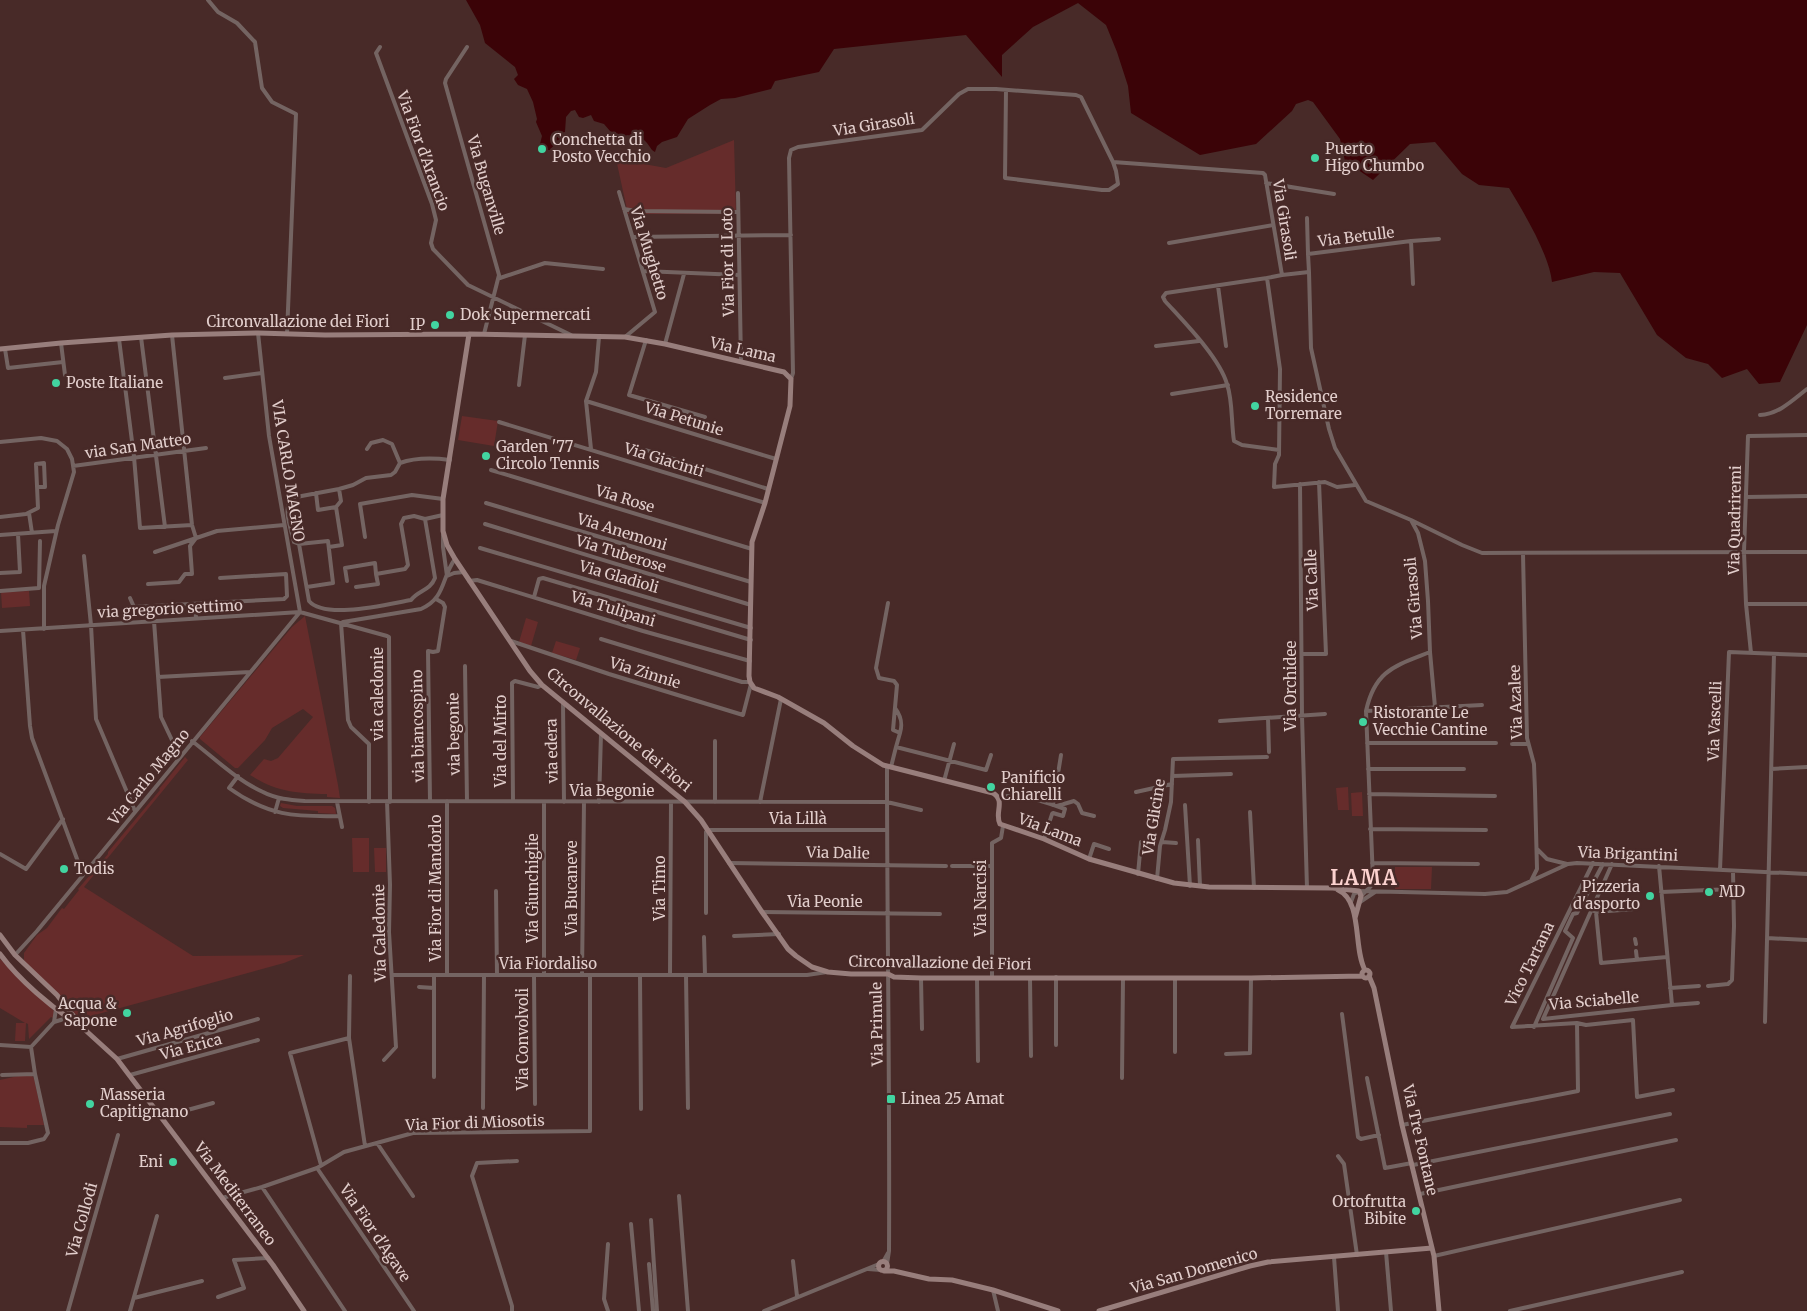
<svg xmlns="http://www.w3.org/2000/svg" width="1807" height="1311" viewBox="0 0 1807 1311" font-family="Merriweather,serif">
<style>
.green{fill:#662c2b}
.water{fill:#3b0307}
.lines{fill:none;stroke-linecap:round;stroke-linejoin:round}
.street{stroke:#746462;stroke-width:4}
.secondary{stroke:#987e7c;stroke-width:5}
.poi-dot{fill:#42d4a0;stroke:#482a28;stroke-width:2}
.labels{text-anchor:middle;stroke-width:5;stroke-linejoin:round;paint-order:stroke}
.street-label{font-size:15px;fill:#e2cecc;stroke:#482a28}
.poi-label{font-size:15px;fill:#e2cecc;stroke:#482a28;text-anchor:start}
.district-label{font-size:20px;font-weight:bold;letter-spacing:1px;fill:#fcd2cf;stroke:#482a28}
</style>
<rect width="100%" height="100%" fill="#482a28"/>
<!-- green -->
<path class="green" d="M734 140 736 214H628L616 159 666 168Z
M462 416 498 421 494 446 458 440Z
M29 591 30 606 2 608 1 592Z
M305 616 338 785 340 798 327 797V794C296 793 277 792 250 775L264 759 271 761 278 758 313 717 303 709 272 728 265 740 238 768H235L200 739V737L292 627Z
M526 618 538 622 531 646 519 642Z
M556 641 580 648 576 660 552 653Z
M185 757 188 760 84 887 193 956 304 955 284 963 80 1019 26 963 24 960V953L37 935 47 928 62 908 64 909 79 890 78 889 108 854V852L160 790 159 789Z
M1348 787 1349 810H1338L1336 788Z
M1362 792 1363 816H1352L1351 793Z
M281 803 297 806H332L335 808 336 814 318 813V811L283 808 280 806Z
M369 838V872H353L352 838Z
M374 848H386V872H375Z
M1395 867H1432L1431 889H1395Z
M0 959 55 1012 53 1018 51 1017 29 1039 28 1024 26 1023 25 1041H15L16 1023H25L0 1008Z
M18 1076H32L34 1078 44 1125H27V1128L0 1127V1080Z"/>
<!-- water -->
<path class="water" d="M466 0H1807V325L1780 382 1759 384 1747 369 1722 378 1708 364 1686 358 1657 335 1620 273 1594 272 1552 282C1549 254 1524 213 1509 188L1479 185 1462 174 1435 142 1410 144 1373 180 1345 161 1340 139 1313 102 1308 100 1296 104 1292 111 1256 144 1200 155 1131 113 1128 86 1117 52 1106 25 1078 3 1033 27 1002 55V77L966 35 834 49 819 72 775 81 771 89 735 98 721 99 710 105 688 119 677 137 662 142 657 146 655 152C649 149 649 142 642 139L639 140 637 138H634L628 135 624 136 610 131 604 124 594 121 591 115 583 118 579 117 575 110 571 111 566 117 565 132 561 133 562 138 556 141 555 144 550 150H547L540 144 542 136 536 122 537 119 533 102 527 89 518 85 514 79 518 75 515 67 485 43 480 25Z"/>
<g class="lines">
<!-- street -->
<path class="street" d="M208 0 218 12 237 23 255 42 262 88 272 102 296 114 287 334
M380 47 376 53 432 204 436 220 431 243 433 249 468 285 571 335
M467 47 446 79 445 83 499 275 484 334
M1006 90 1005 178 1102 190H1109L1118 184 1116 171 1113 162
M1266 183 1334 194
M619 192 655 312 625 337
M738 193 741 362
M624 209 636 211 738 212
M1307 218 1308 254
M633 237 791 235
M1411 241 1439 239
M1169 243 1273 225
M643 271 739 275
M1309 272 1308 254 1411 241 1413 284
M1282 275 1267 278 1280 369 1279 455 1275 464 1274 487 1325 482 1337 487 1355 485
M500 278 545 263 603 269
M1267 278 1166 293 1163 297 1165 301C1184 322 1219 357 1227 384 1233 402 1231 422 1234 441L1242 445 1279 450
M1218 286 1226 346
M141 337 165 527
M119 339 134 457 140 528 192 525
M646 340 629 395 705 417
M61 343 65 375
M665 344 684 274
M1156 346 1199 341
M5 349 8 368 63 362
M225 378 262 373
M791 379 793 373 789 158 791 150 798 147 922 130 959 94 968 89H996L1076 95 1081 97 1113 162 1263 173 1265 175 1282 275 1309 272 1311 348 1329 429 1335 448 1366 501 1411 520 1418 533 1425 561 1428 601 1430 652C1395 666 1375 670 1366 711L1373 879 1371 886 1361 896
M519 385 525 335
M1172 394 1228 385
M586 401 776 459
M1760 415C1779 414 1793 400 1807 389
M499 422 765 503
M0 442 41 438 57 441 67 449 72 459 74 472 58 525 44 586V629
M367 449 371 443 383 440 392 444 400 463
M591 449 586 401 596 372 599 337
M645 450 768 489
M73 466 206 448
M491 470 752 549
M1300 484 1302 716 1307 888
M316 493 318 510 336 507 342 545 329 547
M1746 497 1807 496
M486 503 751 582
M336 507 341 501 339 489
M29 513 32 533
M443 515 425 519 435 578C430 591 418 590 411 600 388 604 325 620 309 601L299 544 294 542C291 528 283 511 291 498L339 489 353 485 366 478 391 475 395 472 400 463C414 458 434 458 450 460
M0 517 26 514 38 508 36 464 44 463 45 487H37
M1411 520 1462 545 1482 553 1807 552
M485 524 751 605
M0 535 56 531
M443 535V547L447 576 454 573 464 572
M365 537 360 504 412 495 443 499
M299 544 328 541 333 583 307 587
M480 548 751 628
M155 552 217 531 284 525
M1523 554 1527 738 1534 764 1535 791 1537 869 1531 881
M84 556 91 625 96 719 135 811
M0 573 20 572 18 534
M347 581 345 568 375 563 376 574
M469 581 477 580 643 631 750 661
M148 584 179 582 185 574H192L190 546 196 538 192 525 172 335
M356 587 378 584 376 574 405 569 408 565 401 524 404 518 414 516 425 519
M0 591 39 588 40 541
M534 597 539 579 543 578 751 640
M130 598 134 607 284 599 287 596 286 574 220 578
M888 603 876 668 879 678 894 681 897 685 893 730 900 733 896 747
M195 604 196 618
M1746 604H1807
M154 621 161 717 180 757
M343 622 421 609C446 598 441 578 455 559
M341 623 348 720 351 727 369 744V802
M23 630 30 726 32 738 83 875
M0 631 300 612 387 636 389 637V640L390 802
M601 639 742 682H750
M511 641 609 674 743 715 751 684
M1430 652 1435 707
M1751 653 1746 604 1744 552 1748 436 1807 435
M1303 654H1326L1319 482
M465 666 467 801
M158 677 250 672
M563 702 564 802
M895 708C901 716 903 723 900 733
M1366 711 1482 705
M1268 718 1269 752
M1220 721 1325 714
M192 741C214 758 238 781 263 792 276 799 291 800 305 801L887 802 921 810
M715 741V802
M1367 743H1496
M1512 744H1528
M891 767 896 747 986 770 991 755
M1368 769H1464
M1771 769 1807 767
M238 776 229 788C268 816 294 817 340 816
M1173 776 1231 774
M944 781 954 744
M1136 792 1172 784
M1369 794 1495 796
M998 797C1019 793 1045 802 1065 809L1063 816 1053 813 1052 814 1044 839
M430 801 428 651 433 652 438 651 445 607 443 603 436 599
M513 801 512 683 515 681 538 687 542 685
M337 802 342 827
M544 802V975
M599 802 601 734
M760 802 781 699
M1053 805 1061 755
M1185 805 1190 886
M1057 806 1074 801 1078 804 1082 813 1094 816
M275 812 279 798
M1250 812 1254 888
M1370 829 1486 830
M1198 840 1200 886
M1162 842 1176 843
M1537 849 1547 859 1567 864
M0 854 26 869 63 819
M1089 859 1094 844 1109 849
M729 863 946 866
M1372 863 1478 864
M1593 863 1512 1027 1577 1023 1586 1025 1633 1020 1637 1097 1673 1090
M1612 864 1543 1019 1672 1005 1659 866
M952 866H992
M1720 870 1729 652 1807 655
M1138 874 1141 842
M1157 879 1160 846 1165 830 1171 802 1173 759 1267 757
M496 891 497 975
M1661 892 1733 889
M1351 902 1354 894 1359 891 1485 894 1507 892 1568 864 1577 863 1807 874
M1360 902 1375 892
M1592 910 1596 912 1601 963 1667 957
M762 912 940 914
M1596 912 1634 909
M706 913V832L708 830H887
M734 936 779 934
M704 937 705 975
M1767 938 1807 940
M1635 939 1636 944
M1636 951 1637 960
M15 955 37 931 300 612 269 436 258 333
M670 974 671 802
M392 975H807L827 972
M447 975V801
M534 975 535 1104
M582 975 584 802
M640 975 641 1109
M686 975 688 1108
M350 976 349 1038 365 1146
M1056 977V1045
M921 978 922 1029
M977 978 978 1061
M992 978V843L1001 838 1003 826
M1030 978 1031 1056
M1708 986 1728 984 1732 980 1734 926 1733 871
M419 987 434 988
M1670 988 1699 986
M1672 1005 1698 1003
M1342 1014 1358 1137 1361 1139 1379 1135
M54 1022 56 1009
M1765 1022 1774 654
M1534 1027 1573 938 1565 931 1573 914 1577 913 1603 864
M0 1045 31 1047 54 1022 67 1018
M1175 1052V978
M1226 1054 1250 1053 1251 978
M117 1059 258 1019
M384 1060 396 1047 389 932 390 885 387 801
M2 1075 35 1074 31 1047
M130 1075 258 1040
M434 1077V975
M1122 1078 1123 978
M1367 1078 1385 1168 1412 1163
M483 1108 484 975
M162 1117 213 1103
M1402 1125 1578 1091 1577 1023
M0 1143H28L44 1139 48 1133 35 1074
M377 1143 413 1196
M1338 1156 1344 1164 1357 1255
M321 1165 290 1053 349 1038
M1413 1165 1670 1114
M317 1168 414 1311
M262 1187 345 1311
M1420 1194 1676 1140
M679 1196 688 1311
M222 1198 262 1187 317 1168 344 1152 413 1133 590 1131V975
M651 1220 657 1311
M631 1224 639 1311
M1386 1252 1391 1311
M1434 1256 1680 1200
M1334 1257 1338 1311
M793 1261 797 1296
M883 1262 888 1253
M649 1264 653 1311
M887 1264 889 1251C890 1090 887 928 887 766
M868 1269 881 1270
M993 1290 998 1311
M218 1297 244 1288 234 1260 268 1258
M134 1298 202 1281
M68 1311 118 1135
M130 1311 157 1216
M512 1311V1306L472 1176 477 1163 517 1161
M608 1311 604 1299 608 1244
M764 1311 879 1264
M1510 1311 1682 1272"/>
<!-- secondary -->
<path class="secondary" d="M469 334 625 337 665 344 784 372 791 379 790 406 765 503 752 542 749 676 750 682 754 688 778 697 824 723 853 746 883 765 993 793C1006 801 994 813 1000 824L1044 839 1089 859 1174 883 1209 887 1333 888 1359 891 1361 896 1355 918
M0 349 61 343 172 335 258 333 325 335 469 334 443 499V531L447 545 455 559 530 671 542 685 685 802 701 820 762 912 788 949 796 956 812 967 828 972 851 974H888L894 977 921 978H1251L1362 976
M1338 890C1363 901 1353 949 1365 970
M0 935 15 955 57 995 83 1028 117 1059 273 1265 304 1311
M0 954C19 980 52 1008 79 1025
M1362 974a4 4 0 1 1 8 0a4 4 0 1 1-8 0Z
M1369 976 1374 988 1402 1125 1434 1256 1439 1311
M878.5 1266a4.5 4.5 0 1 1 9 0a4.5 4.5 0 1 1-9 0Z
M884 1271H894L929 1279 952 1280 993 1290 1058 1311
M1099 1311 1250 1266 1268 1262 1432 1248"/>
</g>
<!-- markers -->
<g class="poi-dot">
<circle cx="542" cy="149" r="5"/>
<circle cx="1315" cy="158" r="5"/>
<circle cx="450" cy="315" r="5"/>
<circle cx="435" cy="325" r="5"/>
<circle cx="56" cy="383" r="5"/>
<circle cx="1255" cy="406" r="5"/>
<circle cx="486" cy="456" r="5"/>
<circle cx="1363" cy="722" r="5"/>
<circle cx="991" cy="787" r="5"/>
<circle cx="64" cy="869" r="5"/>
<circle cx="1709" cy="892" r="5"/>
<circle cx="1650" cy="896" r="5"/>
<circle cx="127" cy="1013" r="5"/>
<rect x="886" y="1094" width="10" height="10" rx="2.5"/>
<circle cx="90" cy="1104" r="5"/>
<circle cx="173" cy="1162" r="5"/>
<circle cx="1416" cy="1211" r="5"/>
</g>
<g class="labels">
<!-- street labels -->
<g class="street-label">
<text transform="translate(874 125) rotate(-9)" y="5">Via Girasoli</text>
<text transform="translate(423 151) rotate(70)" y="5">Via Fior d'Arancio</text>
<text transform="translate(486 185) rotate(74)" y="5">Via Buganville</text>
<text transform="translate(1284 220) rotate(81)" y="5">Via Girasoli</text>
<text transform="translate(1356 237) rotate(-7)" y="5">Via Betulle</text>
<text transform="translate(649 253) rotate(73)" y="5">Via Mughetto</text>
<text transform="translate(728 262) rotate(-91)" y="5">Via Fior di Loto</text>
<text x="298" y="327">Circonvallazione dei Fiori</text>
<text transform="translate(743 350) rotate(13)" y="5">Via Lama</text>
<text transform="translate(684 419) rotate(17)" y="5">Via Petunie</text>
<text transform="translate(138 446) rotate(-8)" y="5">via San Matteo</text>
<text transform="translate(664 460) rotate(17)" y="5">Via Giacinti</text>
<text transform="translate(288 471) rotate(81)" y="5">VIA CARLO MAGNO</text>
<text transform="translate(625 499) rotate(17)" y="5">Via Rose</text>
<text transform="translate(1735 520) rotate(-89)" y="5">Via Quadriremi</text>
<text transform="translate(622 532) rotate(17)" y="5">Via Anemoni</text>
<text transform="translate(621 554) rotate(17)" y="5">Via Tuberose</text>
<text transform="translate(619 577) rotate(16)" y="5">Via Gladioli</text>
<text transform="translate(1312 580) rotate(-92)" y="5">Via Calle</text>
<text transform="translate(1414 598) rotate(-95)" y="5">Via Girasoli</text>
<text transform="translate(170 609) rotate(-3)" y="5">via gregorio settimo</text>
<text transform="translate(613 609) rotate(17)" y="5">Via Tulipani</text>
<text transform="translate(645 673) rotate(17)" y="5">Via Zinnie</text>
<text transform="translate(1291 686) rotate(-90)" y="5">Via Orchidee</text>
<text transform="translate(378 694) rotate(-90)" y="5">via caledonie</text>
<text transform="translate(1516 702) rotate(-92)" y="5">Via Azalee</text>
<text transform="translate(1715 721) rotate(-88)" y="5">Via Vascelli</text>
<text transform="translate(418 726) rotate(-91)" y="5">via biancospino</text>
<text transform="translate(619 730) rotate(40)" y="5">Circonvallazione dei Fiori</text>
<text transform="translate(454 734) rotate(-91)" y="5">via begonie</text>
<text transform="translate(501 741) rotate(-90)" y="5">Via del Mirto</text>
<text transform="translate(552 751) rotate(-91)" y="5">via edera</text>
<text transform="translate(149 777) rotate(-51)" y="5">Via Carlo Magno</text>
<text x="612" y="796">Via Begonie</text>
<text transform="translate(1154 817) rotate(-81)" y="5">Via Glicine</text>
<text x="798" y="824">Via Lillà</text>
<text transform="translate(1050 830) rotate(21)" y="5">Via Lama</text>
<text transform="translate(838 853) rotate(1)" y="5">Via Dalie</text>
<text transform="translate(1628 854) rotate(2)" y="5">Via Brigantini</text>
<text transform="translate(436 888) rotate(-90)" y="5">Via Fior di Mandorlo</text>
<text transform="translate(533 888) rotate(-90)" y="5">Via Giunchiglie</text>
<text transform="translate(572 888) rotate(-90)" y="5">Via Bucaneve</text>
<text transform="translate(660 888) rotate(-90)" y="5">Via Timo</text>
<text transform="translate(981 898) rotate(-90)" y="5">Via Narcisi</text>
<text x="825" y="907">Via Peonie</text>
<text transform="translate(380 933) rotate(-91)" y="5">Via Caledonie</text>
<text transform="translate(940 963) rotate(1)" y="5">Circonvallazione dei Fiori</text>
<text x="548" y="969">Via Fiordaliso</text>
<text transform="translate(1530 964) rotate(-64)" y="5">Vico Tartana</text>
<text transform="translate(1594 1001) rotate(-5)" y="5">Via Sciabelle</text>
<text transform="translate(877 1024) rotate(-91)" y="5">Via Primule</text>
<text transform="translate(185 1028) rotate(-16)" y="5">Via Agrifoglio</text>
<text transform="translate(523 1039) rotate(-90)" y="5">Via Convolvoli</text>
<text transform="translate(191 1047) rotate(-15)" y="5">Via Erica</text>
<text transform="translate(475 1123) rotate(-2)" y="5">Via Fior di Miosotis</text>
<text transform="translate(1420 1140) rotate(77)" y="5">Via Tre Fontane</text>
<text transform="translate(235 1194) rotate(53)" y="5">Via Mediterraneo</text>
<text transform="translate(82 1220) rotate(-74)" y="5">Via Collodi</text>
<text transform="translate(375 1233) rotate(56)" y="5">Via Fior d'Agave</text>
<text transform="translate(1194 1271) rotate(-16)" y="5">Via San Domenico</text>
</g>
<!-- poi labels -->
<g class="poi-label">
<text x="552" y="145">Conchetta di<tspan x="552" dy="17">Posto Vecchio</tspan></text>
<text x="1325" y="154">Puerto<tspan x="1325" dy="17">Higo Chumbo</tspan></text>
<text x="460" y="320">Dok Supermercati</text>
<text x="425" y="330" text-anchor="end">IP</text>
<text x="66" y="388">Poste Italiane</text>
<text x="1265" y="402">Residence<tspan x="1265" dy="17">Torremare</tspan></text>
<text x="496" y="452">Garden '77<tspan x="496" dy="17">Circolo Tennis</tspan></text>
<text x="1373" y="718">Ristorante Le<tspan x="1373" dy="17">Vecchie Cantine</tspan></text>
<text x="1001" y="783">Panificio<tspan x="1001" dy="17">Chiarelli</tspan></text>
<text x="74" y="874">Todis</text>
<text x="1640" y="892" text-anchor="end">Pizzeria<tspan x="1640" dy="17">d'asporto</tspan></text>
<text x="1719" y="897">MD</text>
<text x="117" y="1009" text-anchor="end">Acqua &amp;<tspan x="117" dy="17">Sapone</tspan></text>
<text x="100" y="1100">Masseria<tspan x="100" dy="17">Capitignano</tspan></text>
<text x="901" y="1104">Linea 25 Amat</text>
<text x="163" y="1167" text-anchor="end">Eni</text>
<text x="1406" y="1207" text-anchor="end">Ortofrutta<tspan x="1406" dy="17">Bibite</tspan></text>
</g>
<!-- district labels -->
<g class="district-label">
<text x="1364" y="885">LAMA</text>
</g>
</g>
</svg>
